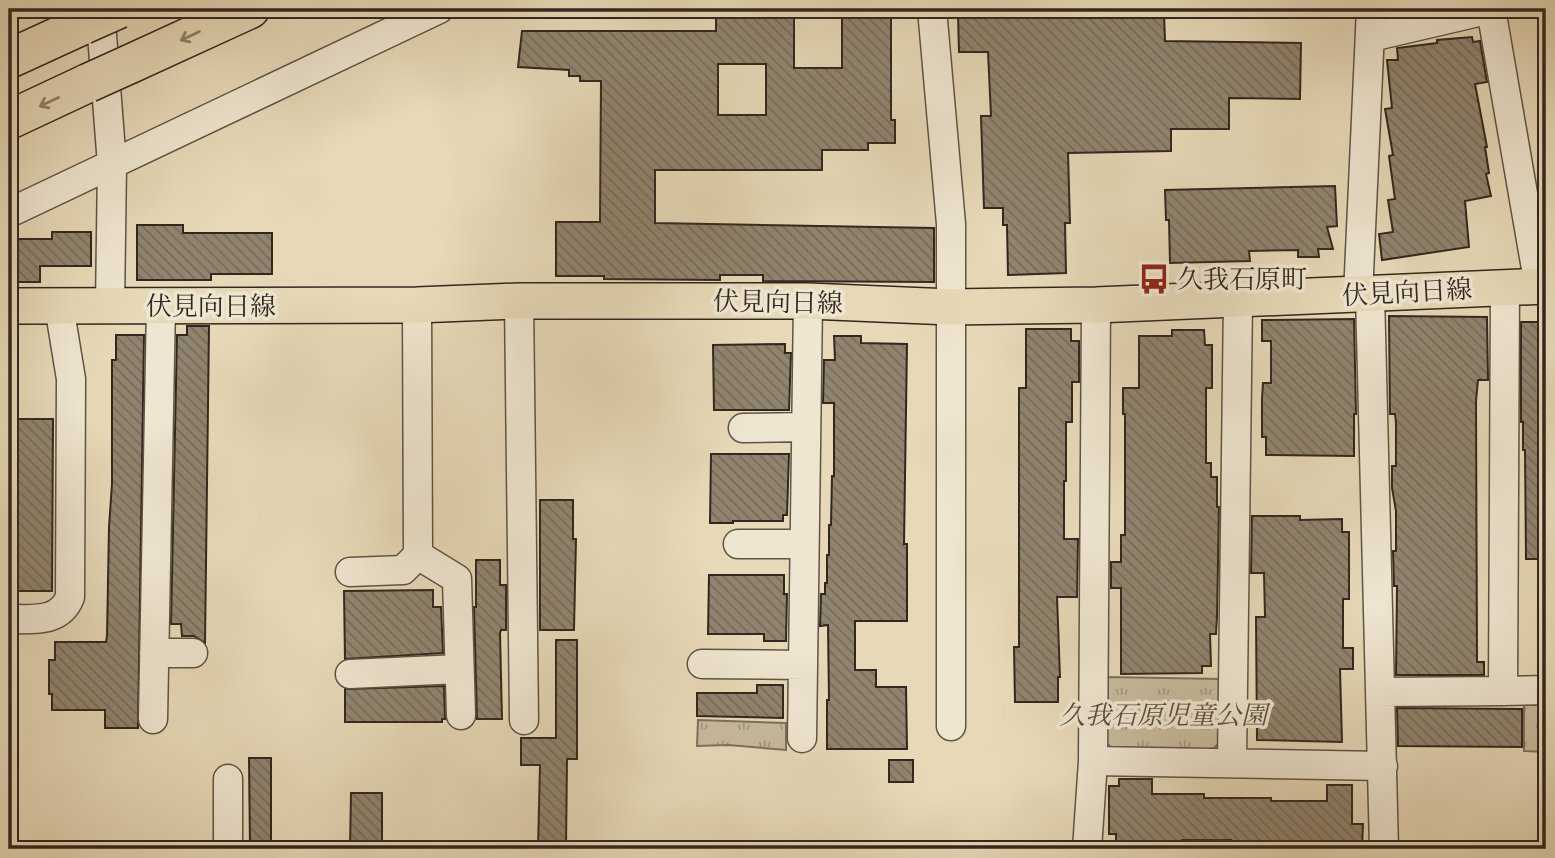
<svg xmlns="http://www.w3.org/2000/svg" width="1555" height="858" viewBox="0 0 1555 858" font-family="Cardo,'Noto Serif JP',serif">
<style>
.park{fill:url(#park-tufts);stroke:#7d715f;stroke-width:2}
.building{fill:url(#building-back-hatch);stroke:#322720;stroke-width:2;fill-rule:evenodd}
.lines{fill:none;stroke-linecap:round;stroke-linejoin:round}
.minor-casing{stroke:#5f5446;stroke-width:31}
.major-casing{stroke:#322720;stroke-width:38}
.highway-casing{stroke:#322720;stroke-width:41}
.minor{stroke:#efe6d1;stroke-width:28}
.major{stroke:#e7d9b8;stroke-width:35}
.highway{stroke:#e7d9b8;stroke-width:38}
.highway-bridge-casing{stroke:#322720;stroke-width:41;stroke-linecap:butt}
.highway-bridge{stroke:#e7d9b8;stroke-width:38}
.oneway{stroke:#8c806c}
.labels{text-anchor:middle;stroke-width:7;stroke-linejoin:round;paint-order:stroke}
.poi-label{font-size:26px;fill:#322720;stroke:#efe6d1;text-anchor:start}
.street-label{font-size:26px;fill:#322720;stroke:#efe6d1}
.park-label{font-size:26px;font-style:italic;fill:#584c40;stroke:#efe6d1}
</style>
<defs>
<pattern id="park-tufts" width="24" height="20" patternUnits="userSpaceOnUse" patternTransform="scale(1.75)"><rect width="24" height="20" fill="#c8bb9e"/><path d="M3 7l-1-3M5 7V3M7 7l1-3M15 17l-1-3M17 17v-4M19 17l1-3" fill="none" stroke="#a39880"/></pattern>
<pattern id="building-back-hatch" width="6" height="6" patternUnits="userSpaceOnUse" patternTransform="scale(1.75)"><rect width="6" height="6" fill="#90846f"/><path d="M-1 5l2 2M0 0l6 6M5-1l2 2" fill="none" stroke="#766c5b"/></pattern>
</defs>
<rect width="100%" height="100%" fill="#e7d9b8"/>
<filter id="stains"><feTurbulence type="fractalNoise" baseFrequency=".00286" numOctaves="4"/><feColorMatrix values="0 0 0 0 .2 0 0 0 0 .09 0 0 0 0 .02 0 0 0 .5 -.17"/></filter>
<radialGradient id="worn" r=".72"><stop offset=".6" stop-color="#630" stop-opacity="0"/><stop offset="1" stop-color="#630" stop-opacity=".3"/></radialGradient>
<!-- park -->
<path class="park" d="M1106 677 1222 679 1221 741 1209 753 1115 752 1105 741Z
M1524 705H1546V752L1524 751Z
M698 720 786 723V750L728 745 697 746Z"/>
<!-- building -->
<path class="building" d="M741 9H794V68H842V9H891V120H895V143H868V150H822V170H655V223L934 228V282L763 281V275H720V280L604 279V276H556V222H600L601 81H580V76H569V70L518 67 522 31H716V15H741ZM718 64H766V115H718Z
M1080 12V16L1164 13 1165 41 1301 43 1300 99 1229 98V129H1171V151L1068 153 1070 223H1065L1066 273 1008 275 1007 225H1003V208H984L981 116H991L988 52H959L958 15Z
M1472 37 1473 42 1480 41 1487 82 1475 84 1487 147H1485L1489 173 1486 174 1491 196 1465 201 1469 247 1382 260 1379 234 1393 232 1388 200 1395 199 1389 156 1393 155 1385 109 1392 108 1387 60H1398L1397 48 1437 43V40Z
M1335 186 1337 226 1327 227 1333 249H1318L1319 257H1298V250L1249 251 1250 261 1170 263 1169 220H1166L1165 190Z
M137 225H183V233H272V274H211V280H137Z
M52 232H91V266H40V282H9V258H18V239H52Z
M1389 316 1487 317 1488 380H1478L1476 401 1477 662H1484V675H1396L1397 586H1394L1393 551H1396V511L1392 488V466H1396V423L1395 414H1390Z
M1354 319 1356 414H1354V456L1266 455V437H1262V399L1263 383H1271V341H1262V320Z
M1521 322H1538V358H1544V394H1546V559H1526L1525 450H1523V422H1521Z
M187 326H209L205 643 194 636H182L181 624H171L177 335H187Z
M1026 329H1071V341H1079V382H1072V422H1066V481H1064V539H1078L1077 597H1057L1060 677H1058V702H1015L1014 647H1019V388H1026Z
M1172 330H1204L1205 345H1212V388H1206V463H1211V477H1217V507H1219L1217 616 1216 634H1210L1211 666H1202V673L1121 674V588H1111V562H1121V535H1125V414H1123V388H1139V336H1172Z
M116 335H144L138 728H105V710H52V694H49V660H55V642H106L107 636 109 527 112 484V360H116Z
M834 336H861V343L907 344 904 544H907V621H855V670H876V687H906L907 749H827V700H829L828 625 820 626 821 594H825V583H827V555H829V525H831L832 476H834V403H823L824 360H835Z
M785 344V353H791L789 410H714L713 345Z
M9 419H53L52 591H9Z
M711 454H789L787 515H783V521H733V523H710Z
M540 500H573V539H576L574 630H540Z
M1252 516H1300V520L1342 519V532H1349V599H1343V648H1353V669H1340L1342 742 1257 740 1256 617H1265L1264 573H1251Z
M476 560H500V585H506V630H501L500 633 502 719H477L474 607H476Z
M709 575H784V594H787L786 641H764V634H708Z
M433 590V607H441L443 653 345 659 344 591Z
M556 640H577V759H567L566 849H538L540 765H521V738H556Z
M757 685H783V718L697 716V693H757Z
M444 686 445 719H442V722H345V689Z
M1397 708 1522 709V747L1398 746Z
M249 758H271V846H250Z
M889 760H913V782H889Z
M1119 779H1152V794H1204V798H1271V801H1327V785H1352V824H1363L1362 849H1329V844L1231 845V840H1182V845H1151V849H1116V834H1109V786H1119Z
M351 793H382V849H350Z"/>
<g class="lines">
<!-- minor casing -->
<g class="minor-casing">
<path id="minor" d="M100 9 112 165 110 306
M932 9 951 224V726
M1494 9H1491L1539 286
M1371 37 1491 9
M9 213 439 9
M1370 294 1384 849
M1358 295 1371 9
M519 301 524 720
M417 305 418 555 457 579 461 715
M743 428 806 427
M738 544H804
M350 572 403 570 418 555
M9 619C33 619 60 623 70 597L71 379 59 306
M154 653H193
M702 664 803 665
M350 674 459 669
M1503 691 1546 690
M1380 692 1503 691 1505 287
M153 719 161 306
M802 738 808 301
M1093 761 1383 766
M1232 762 1238 300
M228 849V779
M1087 849 1093 761 1096 305"/>
</g>
<!-- major casing -->
<g class="major-casing">
<path id="major" d="M9 306 417 305 519 301H808L951 307 1096 305 1546 286"/>
</g>
<!-- highway casing -->
<g class="highway-casing">
<path id="highway" d="M9 59 83 25
M130 64 250 9
M9 120 88 83"/>
</g>
<!-- minor -->
<use href="#minor" class="minor"/>
<!-- major -->
<use href="#major" class="major"/>
<!-- highway -->
<use href="#highway" class="highway"/>
<!-- highway-bridge casing -->
<g class="highway-bridge-casing">
<path id="highway-bridge" d="M83 25 119 9
M88 83 130 64"/>
</g>
<!-- highway-bridge -->
<use href="#highway-bridge" class="highway-bridge"/>
</g>
<!-- one-way arrows -->
<defs><path id="oneway-shaft" d="M-6 0H5M1.5-3L5.5 0L1.5 3" fill="none" stroke-width="1.6" stroke-linecap="round" stroke-linejoin="round" transform="scale(1.75)"/></defs>
<g class="oneway">
<use href="#oneway-shaft" transform="translate(190 36) rotate(155)"/>
<use href="#oneway-shaft" transform="translate(49 102) rotate(155)"/>
</g>
<!-- icons -->
<defs>
<g id="bus-bare" transform="scale(2.415)"><path d="M-5-6H5V4H4V6H2V4H-2V6H-4V4H-5ZM-3.5-4V0h7V-4ZM-3.5 1.2v1.5H-2V1.2ZM2 1.2v1.5H3.5V1.2Z" fill="#8f2418" stroke="#efe6d1" stroke-width="2.5" paint-order="stroke"/></g>
</defs>
<g fill-rule="evenodd">
<use href="#bus-bare" x="1154" y="279"/>
</g>
<g class="labels">
<!-- poi labels -->
<g class="poi-label">
<text x="1177" y="288">久我石原町</text>
</g>
<!-- street labels -->
<g class="street-label">
<text transform="translate(1407 292) rotate(-3)" y="9">伏見向日線</text>
<text transform="translate(778 302) rotate(1)" y="9">伏見向日線</text>
<text x="211" y="315">伏見向日線</text>
</g>
<!-- park labels -->
<g class="park-label">
<text x="1163" y="724">久我石原児童公園</text>
</g>
</g>
<!-- margin -->
<rect width="1555" height="858" fill="none" stroke="#e7d9b8" stroke-width="35"/>
<rect x="10" y="10" width="1534" height="837" fill="none" stroke="#322720" stroke-width="3.5"/>
<rect x="18" y="18" width="1520" height="823" fill="none" stroke="#322720" stroke-width="2"/>
<rect width="100%" height="100%" filter="url(#stains)"/>
<rect width="100%" height="100%" fill="url(#worn)"/>
</svg>
